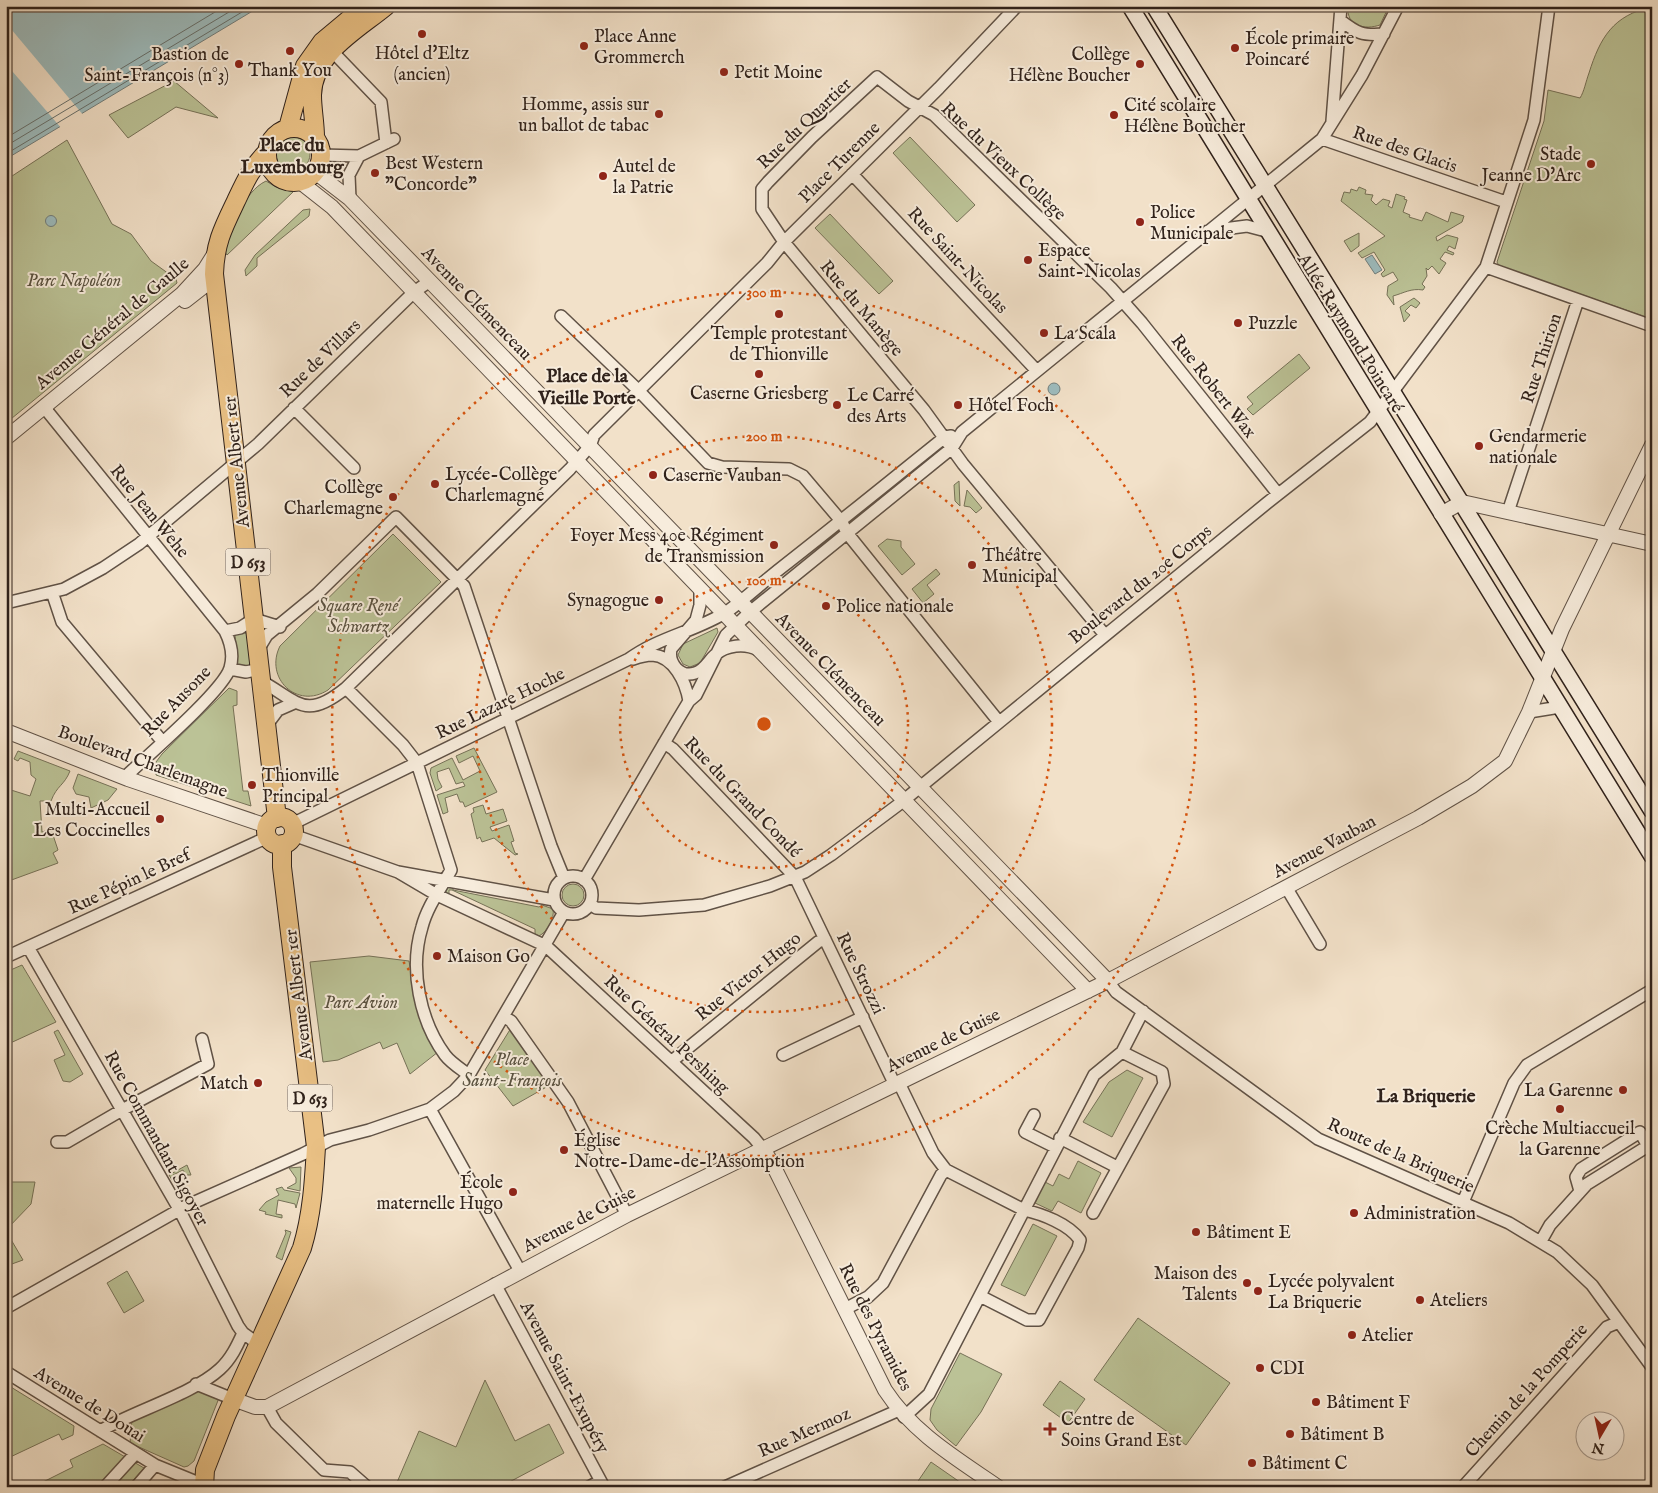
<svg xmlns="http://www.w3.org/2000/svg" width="1658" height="1493" viewBox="0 0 1658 1493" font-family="'IM FELL English',serif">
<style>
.green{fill:#bbc296;stroke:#767258}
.water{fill:#9dbcbe;stroke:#717e7d}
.pier{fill:#f2e1c9}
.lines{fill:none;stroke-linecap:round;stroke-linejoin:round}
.shore{stroke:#666f6c;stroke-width:1}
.minor-casing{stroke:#605246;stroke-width:14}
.tertiary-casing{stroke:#605246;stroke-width:16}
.secondary-casing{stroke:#30221b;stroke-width:18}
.primary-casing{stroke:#30221b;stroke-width:20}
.minor{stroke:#f7ecdc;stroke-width:11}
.tertiary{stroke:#f7ecdc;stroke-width:14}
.secondary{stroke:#f7ecdc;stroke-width:15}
.primary{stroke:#e9c084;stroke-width:18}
.ring{fill:none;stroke:#d6540e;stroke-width:2.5;stroke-dasharray:2.5 5}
.poi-dot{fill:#8f2418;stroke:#f7ecdc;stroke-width:2}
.labels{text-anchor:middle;stroke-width:4;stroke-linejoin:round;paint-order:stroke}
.shield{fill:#f7ecdc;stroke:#6c5f55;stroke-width:1}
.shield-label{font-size:16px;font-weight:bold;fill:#30221b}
.poi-label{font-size:18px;fill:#30221b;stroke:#f7ecdc;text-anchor:start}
.street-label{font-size:18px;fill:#30221b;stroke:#f7ecdc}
.park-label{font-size:18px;font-style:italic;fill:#5a5240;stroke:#f7ecdc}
.neighbourhood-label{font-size:19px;font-weight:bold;fill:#30221b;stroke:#f7ecdc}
.centre{fill:#d6540e;stroke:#f7ecdc;stroke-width:2.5}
.ring-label{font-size:15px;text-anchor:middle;font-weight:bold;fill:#d6540e;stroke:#f7ecdc;stroke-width:4;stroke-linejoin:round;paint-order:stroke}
</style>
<rect width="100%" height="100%" fill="#f2e1c9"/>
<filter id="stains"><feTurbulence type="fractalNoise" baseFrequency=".004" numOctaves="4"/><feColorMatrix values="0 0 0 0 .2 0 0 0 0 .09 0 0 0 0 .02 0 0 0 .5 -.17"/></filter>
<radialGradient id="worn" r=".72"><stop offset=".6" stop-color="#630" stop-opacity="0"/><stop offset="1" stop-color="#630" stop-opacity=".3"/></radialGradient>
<!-- green -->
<path class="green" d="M1348 6H1389L1380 25C1365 30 1346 27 1348 6Z
M1652 7V319L1499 266 1497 262 1544 121 1548 90 1580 98C1584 92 1586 81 1589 73 1600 38 1613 15 1652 7Z
M174 81 218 118 176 107 128 138 109 115Z
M276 154a17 17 0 1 1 34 0a17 17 0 1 1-34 0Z
M910 137 975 205 957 222 893 153Z
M67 140 112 224 131 234 151 261 176 279 177 283 6 423V180Z
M266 181 276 187 293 192 227 255 225 252C232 228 243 192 266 181Z
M1359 187 1366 190 1365 194 1373 195 1371 200 1376 205 1383 199 1390 201 1388 206 1392 208 1396 194 1405 197 1404 199 1407 200 1403 212 1410 215 1409 217 1422 221 1426 212 1448 222 1451 212 1464 216 1462 222 1436 237 1437 241 1447 235 1458 238 1455 249 1449 246 1447 250 1454 253 1453 255 1445 252 1440 259 1446 263 1439 274 1432 266 1428 270 1426 268 1427 276 1422 284 1425 287 1423 290C1411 288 1404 293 1393 296L1394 305 1387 295 1388 286 1398 280 1393 272 1383 277 1381 274 1385 270 1374 252 1362 258 1358 253 1385 236 1341 201 1344 192 1350 193 1351 189 1357 191Z
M310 209 309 216 257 258V266L246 276 245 270 255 255 303 210Z
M830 214 893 281 879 294 815 228Z
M1359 233V246L1351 252 1344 241Z
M1414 298 1420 303 1416 308 1411 305 1405 311 1410 315 1404 322 1400 307Z
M1299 354 1310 368 1253 415 1247 409 1253 404 1247 397Z
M959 481 960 506 955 501 954 485Z
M967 490 982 508 976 513 970 507 964 506Z
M393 534 441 582 328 690C297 710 264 678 280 646Z
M887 539 901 541V547L915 564 902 575 878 546Z
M936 569 940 574 927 585 934 594 923 603 912 589Z
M717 628 718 632 700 663 690 667 683 664 678 655 683 644Z
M242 632 248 634 251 663 247 667 237 665 235 635Z
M229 688 237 691V705L233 706 243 791H248L251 806 156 775V762L162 754Z
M474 748 497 792 465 807 463 802H460L457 794 445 798 448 812 443 814 437 795 465 786 463 782 456 784 449 768 437 772 438 779 442 787 436 791 430 773 431 768 452 758 463 780 480 771 473 756 459 763 456 756Z
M18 751 70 771C64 786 57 785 51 801H40L42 832 51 829 58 850 53 853 58 863 6 882 7 758 11 790 30 796 36 779 31 775 30 762 20 758 18 761 14 759Z
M78 774 117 789 108 800 91 808 89 797 76 794 73 788Z
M483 805 486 814 503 809 507 821 490 827 492 831 509 825 514 841 511 842 515 853 518 854 515 855 494 838 482 842 480 837 477 839 471 814 474 812 473 808Z
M562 895a11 11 0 1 1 22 0a11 11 0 1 1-22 0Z
M450 886 453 887V890L539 907 542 905 553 909C555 918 547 932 539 936L535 934V929L452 890H449V895L446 894V888Z
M369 956 409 961 413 985 438 1052 410 1074 397 1043 383 1049 380 1042 338 1060 323 1062 310 962Z
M22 965 56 1022 6 1045V972Z
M511 1028 550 1085 513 1106 485 1070Z
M58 1030 83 1074 70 1082 63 1081 54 1060 65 1055 54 1032Z
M1127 1070 1143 1078 1112 1137 1083 1122 1109 1082Z
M1078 1161 1101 1173 1081 1213 1058 1201 1052 1211 1035 1203 1045 1182 1053 1186 1059 1174 1069 1179Z
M187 1165 191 1175H186L183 1170 173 1175 177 1181 174 1183 169 1175Z
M301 1167 300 1191 287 1188 296 1183V1178L289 1168Z
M6 1182H35L31 1204 6 1230Z
M282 1187 284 1190 300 1193 296 1208 295 1204 278 1200 276 1214 282 1215V1218L265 1214 266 1212 259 1210 266 1202 279 1195 276 1189Z
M1033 1224 1057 1236 1025 1296 1001 1285Z
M285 1230 291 1232 282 1260 276 1257 286 1233Z
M6 1231 23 1260 9 1265 6 1263Z
M127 1271 144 1301 124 1313 107 1283Z
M1138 1318 1230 1383 1186 1445 1094 1380Z
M960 1353 1002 1374 981 1412 956 1446 937 1430 930 1420 931 1409Z
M485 1380 515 1441 549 1424 564 1453 500 1487H395L419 1431 456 1447Z
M1060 1381 1085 1399 1068 1423 1043 1405Z
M6 1384 74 1426 73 1435 62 1440 59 1434 6 1459Z
M197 1389 219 1398 194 1461 188 1466 184 1467 130 1443 132 1419Z
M103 1444 144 1468 127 1487H33L73 1467 70 1460Z
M931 1462 967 1487H914Z"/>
<!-- water -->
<path class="water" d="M6 6H261L6 159Z
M45.5 221a5.5 5.5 0 1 1 11 0a5.5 5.5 0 1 1-11 0Z
M1372 255 1382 270 1375 274 1365 259Z
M1048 389a6 6 0 1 1 12 0a6 6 0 1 1-12 0Z"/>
<!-- pier -->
<path class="pier" d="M6 23 84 116 62 129 6 64Z"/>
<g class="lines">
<!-- shore -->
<path class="shore" d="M6 138 225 6
M6 146 239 6
M6 154 252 6"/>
<!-- minor casing -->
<g class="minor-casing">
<path id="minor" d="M1340 20C1357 33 1362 36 1384 34
M331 50 381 102 386 143
M1332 121 1341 6
M1322 139 1506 202
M321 155 359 156 394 139
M852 174 1037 371
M350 199 349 175 359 156
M1208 231 1247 226 1266 231
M1486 267 1652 326
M561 316 638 390 708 463 722 467 789 469 803 476 842 522 847 533 999 722
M46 404 48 412 225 631C231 643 234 655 230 668 223 691 146 757 125 777
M294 408 354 468
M1508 512 1578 300
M700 589V605L696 620 671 649C668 663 680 678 695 673 705 670 708 661 715 655 726 645 745 643 758 650
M52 592 62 622 162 741
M6 603 64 589 103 568 139 544 258 444 414 292 430 281
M225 631 240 628 254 619 280 627
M1105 635 963 464 924 410 784 242 762 209V189L768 182 812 137 877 77 908 101 934 115 1111 288 1142 323 1278 494
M258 650 267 635 317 594 396 517 464 586 551 846 564 878
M633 659C639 657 646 655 652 655 674 656 686 683 689 701
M230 669 246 672 260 669
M261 681C299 702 305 721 346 688L570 469 590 446 594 435 767 263 784 242 939 88 1017 6
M346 688 403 745 417 763 451 870C441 888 427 907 422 927 409 969 420 1021 445 1055 451 1063 461 1069 469 1075
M1529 712 1560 707
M266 726 278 710 294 703
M664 743 673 749 795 877 895 1085
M292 824 629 659C659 637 697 631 728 611 746 598 763 582 781 568 836 525 890 481 945 437L951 436
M293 835 398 872 554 900
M398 872 437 895 546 946 754 1138 763 1149
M554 895a19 19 0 1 1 38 0a19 19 0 1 1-38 0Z
M584 880 677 721 689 701 696 695 726 635 750 612 952 448 962 432 1322 139 1362 75 1398 6
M1286 887 1320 944
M590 904 596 908 639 910 704 905 770 886 805 872 831 855 898 805 1267 503 1370 422 1486 267 1534 120 1549 6
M28 947 179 1209 238 1326 243 1333 257 1343
M6 957 268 837
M1108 981 1116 992 1318 1139 1509 1223 1557 1252 1592 1285 1652 1367
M504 1017 511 1021 568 1102 627 1215
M783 1055 863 1017
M672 1061 818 942 825 939
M899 1083 933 1153 946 1170 1024 1210C1042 1214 1069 1224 1080 1240L1078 1248 1039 1320H1027L980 1296
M430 1109 520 1271
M1034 1115 1025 1132 1055 1147
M1060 1138 1117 1167
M57 1142H67L122 1110 208 1064 202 1039
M1463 1202 1514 1083 1527 1065 1652 990
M1093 1213 1164 1084 1162 1072 1122 1052
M1541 1241 1550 1225 1587 1184 1648 1146 1640 1132 1581 1169 1576 1177 1580 1191
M495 1284 604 1487
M6 1308 186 1206 303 1154 330 1140 369 1130 430 1109 454 1091 469 1075 564 912
M845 1309 868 1297 883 1283 941 1175 946 1170
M6 1372 155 1465 204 1485
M196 1384 233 1399
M267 1407 276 1423 324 1470 350 1472 366 1486
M904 1417 929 1394 1094 1075 1122 1052 1143 1011
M100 1431C134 1411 193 1394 220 1369 231 1359 237 1346 243 1333
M105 1487 136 1453
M136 1487 155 1465
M589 1487 600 1481
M725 1487 899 1410
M1463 1487 1607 1327 1619 1322"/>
</g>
<!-- tertiary casing -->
<g class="tertiary-casing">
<path id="tertiary" d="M315 172 350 199 419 270 1108 981
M299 181 332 207 1088 991
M185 301 208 283 214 274
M6 438 182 294 205 269 215 253
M1441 514 1462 502 1652 544
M6 731 128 779 267 826
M763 1149 772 1163 885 1390C913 1433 956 1458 998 1487
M233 1399 255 1407H267L627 1215 1108 981 1418 818 1472 786 1505 761 1529 712 1562 629 1652 445"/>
</g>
<!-- secondary casing -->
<g class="secondary-casing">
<path id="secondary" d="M1130 6 1652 856
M1154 6 1652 811"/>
</g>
<!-- primary casing -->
<g class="primary-casing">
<path id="primary" d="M267 155a27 27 0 1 1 54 0a27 27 0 1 1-54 0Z
M288 128 305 66 322 42 365 6
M315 137C315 123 312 109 312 95 313 53 357 30 386 6
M266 153C251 168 245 182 236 201 223 228 215 243 214 274L277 818
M266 831a14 14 0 1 1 28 0a14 14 0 1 1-28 0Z
M204 1487 205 1470 226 1416 302 1248C312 1215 314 1182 316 1147L282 867V844"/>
</g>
<!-- minor -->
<use href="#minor" class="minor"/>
<!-- tertiary -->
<use href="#tertiary" class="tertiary"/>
<!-- secondary -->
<use href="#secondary" class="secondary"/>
<!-- primary -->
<use href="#primary" class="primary"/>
</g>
<!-- distance rings -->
<g class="ring">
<circle cx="764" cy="724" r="144"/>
<circle cx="764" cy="724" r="288"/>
<circle cx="764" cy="724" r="432"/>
</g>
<!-- markers -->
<g class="poi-dot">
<circle cx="422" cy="34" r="5"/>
<circle cx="584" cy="46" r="5"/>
<circle cx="1235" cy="48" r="5"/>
<circle cx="290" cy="51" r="5"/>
<circle cx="239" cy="64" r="5"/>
<circle cx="1140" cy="64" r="5"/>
<circle cx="724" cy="72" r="5"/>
<circle cx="659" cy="114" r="5"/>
<circle cx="1114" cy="115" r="5"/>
<circle cx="1591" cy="164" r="5"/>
<circle cx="375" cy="173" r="5"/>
<circle cx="603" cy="176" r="5"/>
<circle cx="1140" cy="222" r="5"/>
<circle cx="1028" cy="260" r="5"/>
<circle cx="779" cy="314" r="5"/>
<circle cx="1238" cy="323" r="5"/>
<circle cx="1044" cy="333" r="5"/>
<circle cx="759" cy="374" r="5"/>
<circle cx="837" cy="405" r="5"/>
<circle cx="958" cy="405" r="5"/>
<circle cx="1479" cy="446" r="5"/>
<circle cx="653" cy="475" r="5"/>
<circle cx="435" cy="484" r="5"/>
<circle cx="393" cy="497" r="5"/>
<circle cx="774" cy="545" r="5"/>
<circle cx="972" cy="565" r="5"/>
<circle cx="659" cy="600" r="5"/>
<circle cx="826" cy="606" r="5"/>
<circle cx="252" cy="785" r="5"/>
<circle cx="160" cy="819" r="5"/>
<circle cx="437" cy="956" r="5"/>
<circle cx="258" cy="1083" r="5"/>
<circle cx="1623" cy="1090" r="5"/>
<circle cx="1560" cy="1109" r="5"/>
<circle cx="564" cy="1150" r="5"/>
<circle cx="513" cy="1192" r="5"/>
<circle cx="1354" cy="1213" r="5"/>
<circle cx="1196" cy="1232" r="5"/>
<circle cx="1247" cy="1283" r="5"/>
<circle cx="1258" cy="1291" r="5"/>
<circle cx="1420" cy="1300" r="5"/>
<circle cx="1352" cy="1335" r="5"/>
<circle cx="1260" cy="1368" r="5"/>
<circle cx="1316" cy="1402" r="5"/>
<path d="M1047.5 1421.5h5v5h5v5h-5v5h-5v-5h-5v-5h5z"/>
<circle cx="1290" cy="1434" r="5"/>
<circle cx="1252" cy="1463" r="5"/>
</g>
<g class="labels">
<!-- shield labels -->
<g class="shield">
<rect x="225.5" y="548.5" width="45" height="27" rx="4"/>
<rect x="287.5" y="1084.5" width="45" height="27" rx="4"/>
</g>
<g class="shield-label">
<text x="248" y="568">D 653</text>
<text x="310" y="1104">D 653</text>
</g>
<!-- poi labels -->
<g class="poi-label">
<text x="594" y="42">Place Anne<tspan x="594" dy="21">Grommerch</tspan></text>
<text x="1245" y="44">École primaire<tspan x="1245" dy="21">Poincaré</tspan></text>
<text x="422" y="59" text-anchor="middle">Hôtel d'Eltz<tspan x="422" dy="21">(ancien)</tspan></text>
<text x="229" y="60" text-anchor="end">Bastion de<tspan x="229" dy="21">Saint-François (n°3)</tspan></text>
<text x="1130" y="60" text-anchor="end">Collège<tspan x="1130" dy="21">Hélène Boucher</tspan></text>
<text x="290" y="76" text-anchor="middle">Thank You</text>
<text x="734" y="78">Petit Moine</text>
<text x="649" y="110" text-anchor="end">Homme, assis sur<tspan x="649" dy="21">un ballot de tabac</tspan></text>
<text x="1124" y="111">Cité scolaire<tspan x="1124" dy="21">Hélène Boucher</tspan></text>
<text x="1581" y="160" text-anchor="end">Stade<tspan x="1581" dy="21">Jeanne D'Arc</tspan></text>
<text x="385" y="169">Best Western<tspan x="385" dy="21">"Concorde"</tspan></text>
<text x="613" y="172">Autel de<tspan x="613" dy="21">la Patrie</tspan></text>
<text x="1150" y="218">Police<tspan x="1150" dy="21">Municipale</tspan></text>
<text x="1038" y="256">Espace<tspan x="1038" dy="21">Saint-Nicolas</tspan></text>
<text x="1248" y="329">Puzzle</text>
<text x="779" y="339" text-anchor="middle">Temple protestant<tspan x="779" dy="21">de Thionville</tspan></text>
<text x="1054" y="339">La Scala</text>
<text x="759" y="399" text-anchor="middle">Caserne Griesberg</text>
<text x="847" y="401">Le Carré<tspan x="847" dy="21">des Arts</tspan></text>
<text x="968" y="411">Hôtel Foch</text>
<text x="1489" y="442">Gendarmerie<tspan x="1489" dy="21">nationale</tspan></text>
<text x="445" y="480">Lycée-Collège<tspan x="445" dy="21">Charlemagne</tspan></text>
<text x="663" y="481">Caserne Vauban</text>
<text x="383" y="493" text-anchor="end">Collège<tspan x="383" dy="21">Charlemagne</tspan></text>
<text x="764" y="541" text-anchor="end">Foyer Mess 40e Régiment<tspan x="764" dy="21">de Transmission</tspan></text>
<text x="982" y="561">Théâtre<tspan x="982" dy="21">Municipal</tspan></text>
<text x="649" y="606" text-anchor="end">Synagogue</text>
<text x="836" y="612">Police nationale</text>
<text x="262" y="781">Thionville<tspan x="262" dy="21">Principal</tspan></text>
<text x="150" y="815" text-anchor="end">Multi-Accueil<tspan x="150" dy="21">Les Coccinelles</tspan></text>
<text x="447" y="962">Maison Go</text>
<text x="248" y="1089" text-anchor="end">Match</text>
<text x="1613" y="1096" text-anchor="end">La Garenne</text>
<text x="1560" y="1134" text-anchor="middle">Crèche Multiaccueil<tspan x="1560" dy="21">la Garenne</tspan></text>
<text x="574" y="1146">Église<tspan x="574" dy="21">Notre-Dame-de-l'Assomption</tspan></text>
<text x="503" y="1188" text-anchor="end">École<tspan x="503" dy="21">maternelle Hugo</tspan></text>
<text x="1364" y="1219">Administration</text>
<text x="1206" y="1238">Bâtiment E</text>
<text x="1237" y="1279" text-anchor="end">Maison des<tspan x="1237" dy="21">Talents</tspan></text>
<text x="1268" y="1287">Lycée polyvalent<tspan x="1268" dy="21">La Briquerie</tspan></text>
<text x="1430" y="1306">Ateliers</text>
<text x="1362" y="1341">Atelier</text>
<text x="1270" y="1374">CDI</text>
<text x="1326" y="1408">Bâtiment F</text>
<text x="1061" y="1425">Centre de<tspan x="1061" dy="21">Soins Grand Est</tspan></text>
<text x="1300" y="1440">Bâtiment B</text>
<text x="1262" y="1469">Bâtiment C</text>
</g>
<!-- street labels -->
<g class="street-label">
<text transform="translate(804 123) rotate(-44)" y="6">Rue du Quartier</text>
<text transform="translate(1405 149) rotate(19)" y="6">Rue des Glacis</text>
<text transform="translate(1004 161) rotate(43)" y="6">Rue du Vieux Collège</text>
<text transform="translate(839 162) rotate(-45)" y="6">Place Turenne</text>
<text transform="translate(958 260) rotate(47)" y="6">Rue Saint-Nicolas</text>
<text transform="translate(477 303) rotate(46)" y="6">Avenue Clémenceau</text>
<text transform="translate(862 308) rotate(50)" y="6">Rue du Manège</text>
<text transform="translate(112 323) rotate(-40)" y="6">Avenue Général de Gaulle</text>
<text transform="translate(1351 333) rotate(58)" y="6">Allée Raymond Poincaré</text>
<text transform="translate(320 358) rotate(-44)" y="6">Rue de Villars</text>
<text transform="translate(1541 358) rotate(-72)" y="6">Rue Thirion</text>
<text transform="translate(1214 386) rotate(52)" y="6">Rue Robert Wax</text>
<text transform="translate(236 462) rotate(-96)" y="6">Avenue Albert 1er</text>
<text transform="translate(150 511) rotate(51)" y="6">Rue Jean Wehe</text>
<text transform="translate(1140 584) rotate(-39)" y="6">Boulevard du 20e Corps</text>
<text transform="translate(831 669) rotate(46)" y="6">Avenue Clémenceau</text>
<text transform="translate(176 701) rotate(-46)" y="6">Rue Ausone</text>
<text transform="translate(500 703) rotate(-26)" y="6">Rue Lazare Hoche</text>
<text transform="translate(143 761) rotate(20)" y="6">Boulevard Charlemagne</text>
<text transform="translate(743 797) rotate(46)" y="6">Rue du Grand Condé</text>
<text transform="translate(1324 846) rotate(-28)" y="6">Avenue Vauban</text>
<text transform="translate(129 881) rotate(-25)" y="6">Rue Pépin le Bref</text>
<text transform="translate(861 973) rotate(64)" y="6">Rue Strozzi</text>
<text transform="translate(748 976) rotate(-39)" y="6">Rue Victor Hugo</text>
<text transform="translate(298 995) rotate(-97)" y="6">Avenue Albert 1er</text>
<text transform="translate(667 1034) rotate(43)" y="6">Rue Général Pershing</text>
<text transform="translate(943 1040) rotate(-26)" y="6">Avenue de Guise</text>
<text transform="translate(157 1138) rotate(61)" y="6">Rue Commandant Sigoyer</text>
<text transform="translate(1401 1155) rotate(24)" y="6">Route de la Briquerie</text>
<text transform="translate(579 1219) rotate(-27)" y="6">Avenue de Guise</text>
<text transform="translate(876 1327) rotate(63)" y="6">Rue des Pyramides</text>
<text transform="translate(565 1377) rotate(62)" y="6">Avenue Saint-Exupéry</text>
<text transform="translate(1526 1390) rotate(-48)" y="6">Chemin de la Pomperie</text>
<text transform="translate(90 1404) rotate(32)" y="6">Avenue de Douai</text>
<text transform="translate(804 1432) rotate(-24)" y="6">Rue Mermoz</text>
</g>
<!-- park labels -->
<g class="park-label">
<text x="74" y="286">Parc Napoléon</text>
<text x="358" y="611">Square René<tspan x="358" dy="21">Schwartz</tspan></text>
<text x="361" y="1008">Parc Avion</text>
<text x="512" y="1065">Place<tspan x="512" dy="21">Saint-François</tspan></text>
</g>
<!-- neighbourhood labels -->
<g class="neighbourhood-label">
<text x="292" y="151">Place du<tspan x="292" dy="22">Luxembourg</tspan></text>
<text x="587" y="382">Place de la<tspan x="587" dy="22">Vieille Porte</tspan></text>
<text x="1426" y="1102">La Briquerie</text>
</g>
</g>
<circle cx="764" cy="724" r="8" class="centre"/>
<g class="ring-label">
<text x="764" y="297">300 m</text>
<text x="764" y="441">200 m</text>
<text x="764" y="585">100 m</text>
</g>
<!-- margin -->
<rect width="1658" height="1493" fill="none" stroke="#f2e1c9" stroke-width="25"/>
<rect x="8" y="8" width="1643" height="1478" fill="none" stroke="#30221b" stroke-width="2.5"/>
<rect x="12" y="12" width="1633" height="1468" fill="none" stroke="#30221b"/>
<!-- north arrow -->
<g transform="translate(1600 1436) rotate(189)"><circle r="24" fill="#f7ecdc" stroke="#a79b8f"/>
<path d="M0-4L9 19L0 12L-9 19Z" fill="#8f2418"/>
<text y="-8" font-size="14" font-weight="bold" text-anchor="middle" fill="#30221b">N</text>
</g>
<rect width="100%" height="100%" filter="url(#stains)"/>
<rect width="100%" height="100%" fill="url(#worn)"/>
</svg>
